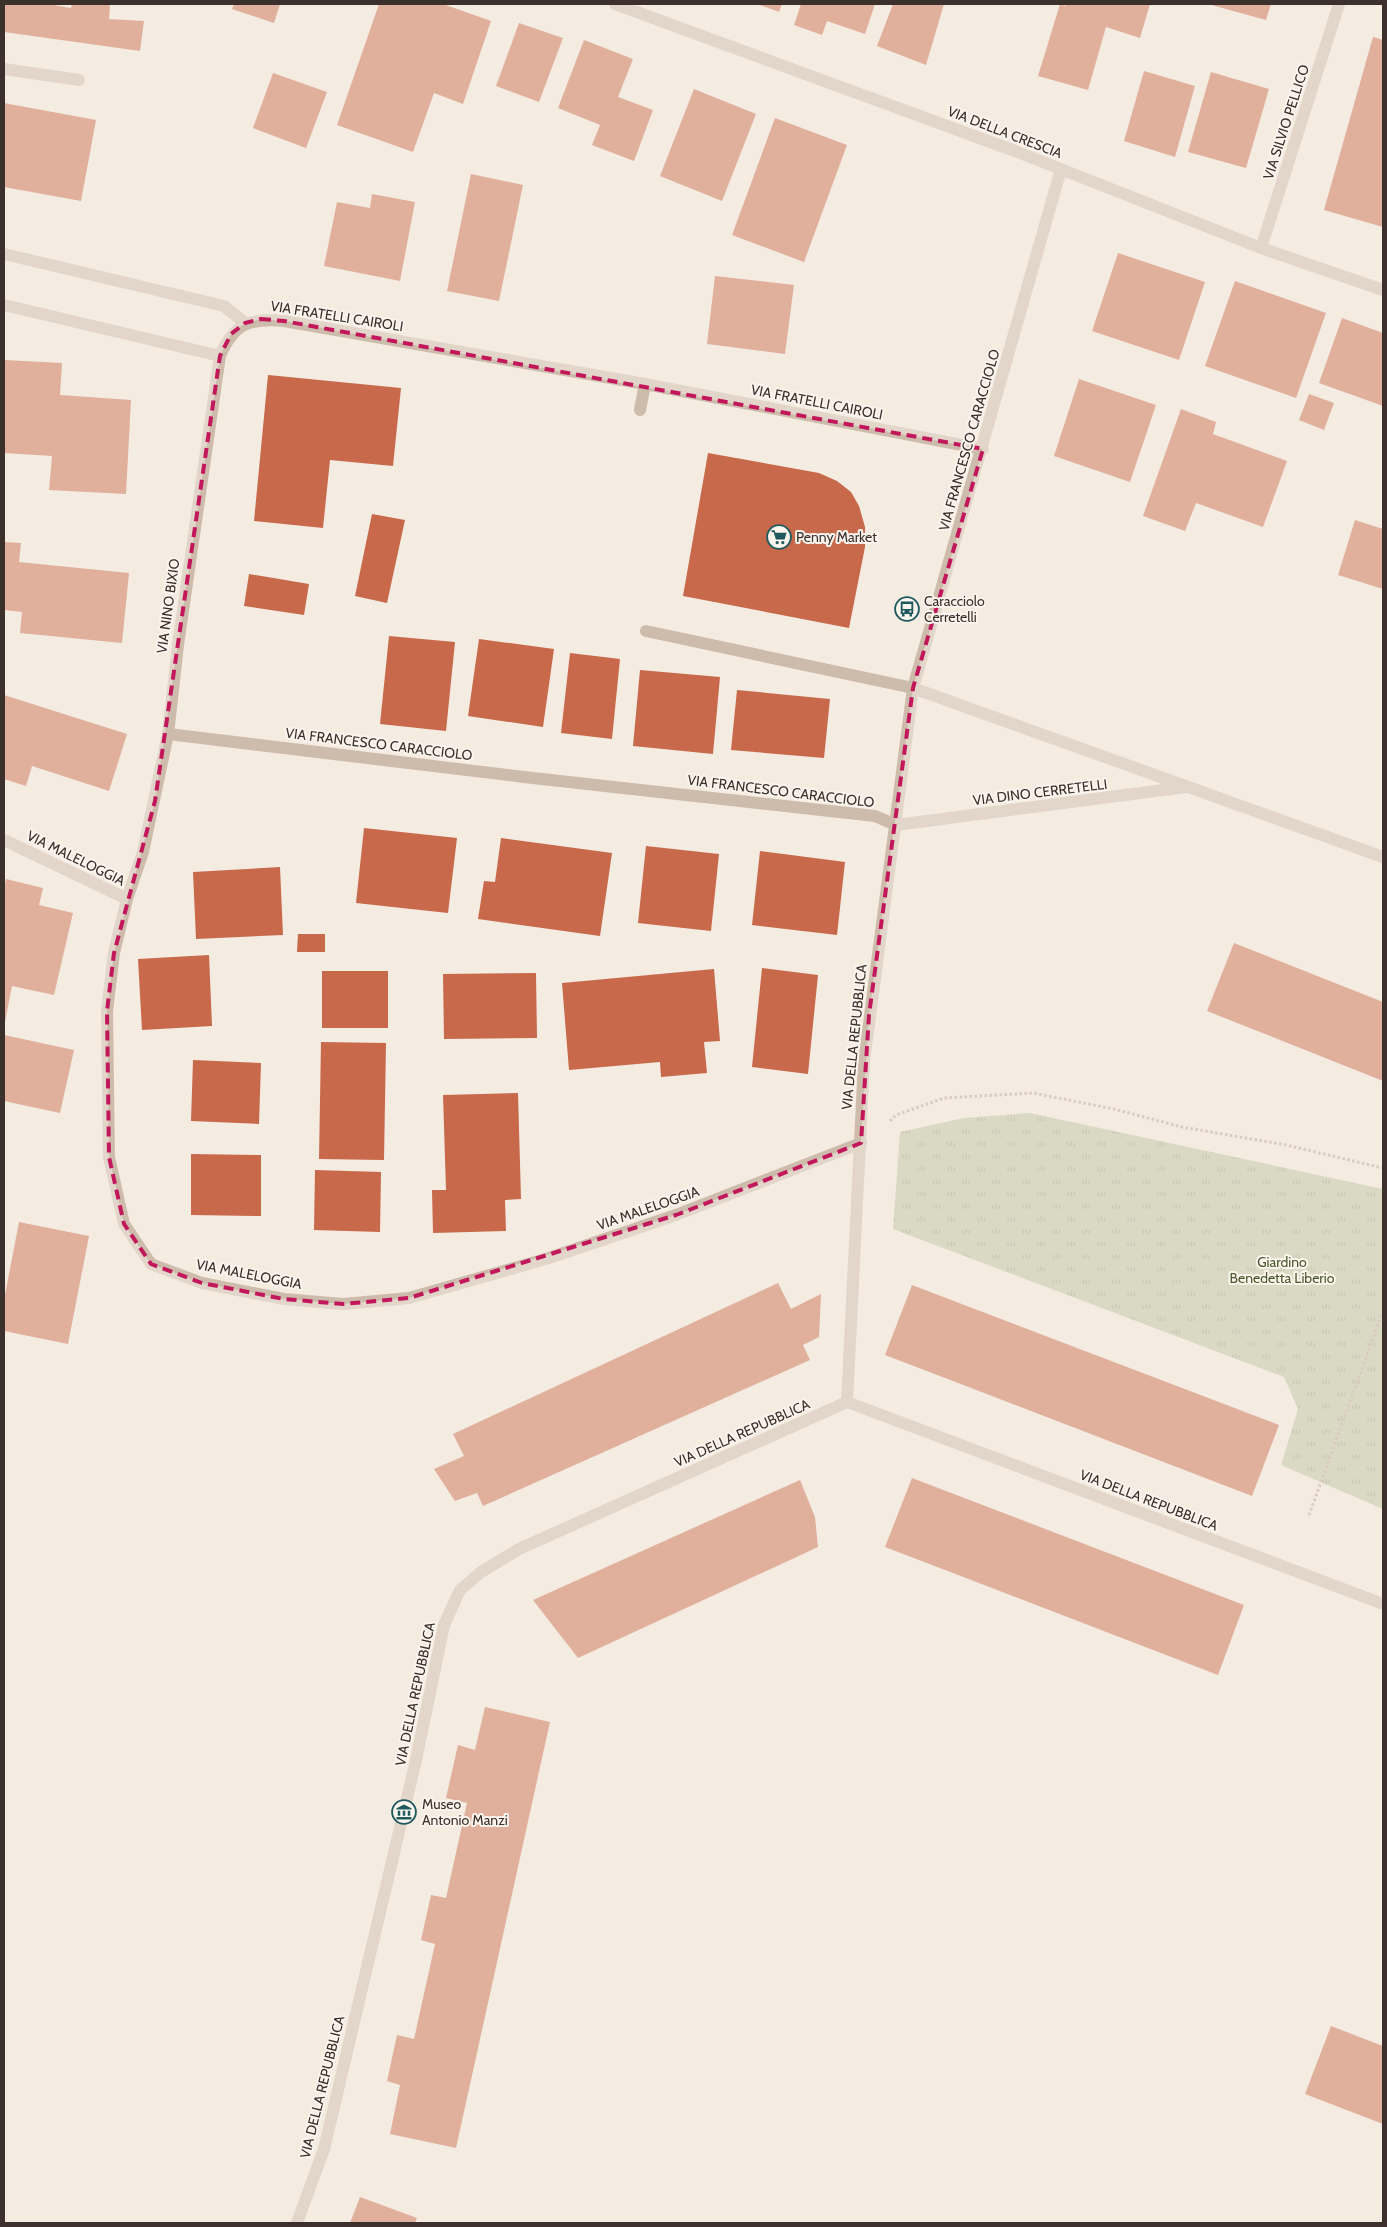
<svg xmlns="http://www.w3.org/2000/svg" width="1387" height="2227" viewBox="0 0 1387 2227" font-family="Cabin,sans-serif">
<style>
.park{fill:url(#park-tufts)}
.building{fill:#c8694b}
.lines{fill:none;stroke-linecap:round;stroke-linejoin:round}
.path{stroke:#b9a596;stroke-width:3;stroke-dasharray:2.5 2.5;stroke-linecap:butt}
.minor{stroke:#cdbbac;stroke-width:12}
.marked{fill:none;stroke:#c2185b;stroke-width:4;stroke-dasharray:10 6;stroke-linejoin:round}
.labels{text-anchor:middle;stroke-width:4;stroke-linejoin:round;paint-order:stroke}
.street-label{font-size:14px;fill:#3b302b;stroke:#fbf5ee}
.poi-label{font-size:14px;fill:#3b302b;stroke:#fbf5ee;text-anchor:start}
.park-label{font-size:14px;fill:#4a5a2e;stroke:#fbf5ee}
</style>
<defs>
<pattern id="park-tufts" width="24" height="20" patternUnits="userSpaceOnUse" patternTransform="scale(1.25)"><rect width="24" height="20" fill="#b8c4a0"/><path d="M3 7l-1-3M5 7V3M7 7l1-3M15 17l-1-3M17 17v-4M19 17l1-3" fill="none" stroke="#97a083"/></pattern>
</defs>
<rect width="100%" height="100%" fill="#f4ebe1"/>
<!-- park -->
<path class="park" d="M1030 1113 1383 1189V1509L1281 1465 1298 1409 1284 1377 893 1229 900 1132 964 1118Z"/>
<!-- building -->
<path class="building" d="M4 4H48L71 8 72 4H110L109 19 144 21 140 51 4 32Z
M234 4H280L274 23 232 9Z
M379 4H443L491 21 463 104 434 93 413 152 337 125Z
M757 4H782L779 12Z
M801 4H875L865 34 827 21 822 35 794 25Z
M893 4H944L926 65 877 46Z
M1060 4 1065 6 1066 4H1150L1140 38 1106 27 1088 90 1038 76Z
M1208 4H1271L1266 20Z
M519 23 563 38 539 102 496 86Z
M1373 37 1383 40V227L1324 210Z
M584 40 633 59 618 97 653 110 634 161 592 145 600 125 558 108Z
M1144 71 1195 86 1175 157 1124 141Z
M1211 72 1269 89 1246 168 1188 152Z
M273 73 327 92 306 148 253 128Z
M694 89 756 114 722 201 660 176Z
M4 103 96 120 81 201 4 187Z
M775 118 847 145 804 262 732 235Z
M471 174 523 185 499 301 447 291Z
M372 194 415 202 400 281 324 266 337 202 370 208Z
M1118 253 1205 282 1179 360 1092 331Z
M715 276 794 285 785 354 707 344Z
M1235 281 1326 313 1296 398 1205 366Z
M1342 318 1383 333V406L1319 383Z
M4 360 62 363 60 395 131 400 126 494 49 490 52 456 4 453Z
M268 375 401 388 393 466 330 460 323 528 254 521Z
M1079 379 1156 405 1130 482 1054 456Z
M1309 394 1334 403 1324 430 1299 420Z
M1181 409 1216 422 1213 434 1287 461 1263 527 1196 503 1185 531 1143 516Z
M708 453 819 473 837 481 851 492 859 506 865 527V547L849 628 683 596Z
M372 514 405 520 387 603 355 596Z
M1355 520 1383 529V589L1338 575Z
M4 542 21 543 19 562 129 573 122 643 20 633 22 612 4 610Z
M249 574 309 584 304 615 244 606Z
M389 636 455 642 446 731 380 724Z
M479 639 554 649 543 727 468 716Z
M570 653 620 659 612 739 561 733Z
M640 670 720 677 713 754 633 746Z
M737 690 830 699 824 758 731 750Z
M4 695 127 734 109 791 32 766 26 786 4 779Z
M364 828 457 838 448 913 356 903Z
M501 838 612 853 600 936 478 919 484 881 495 882Z
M646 846 719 854 711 931 638 923Z
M760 851 845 862 837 935 752 925Z
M280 867 283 935 196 939 193 872Z
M6 879 43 888 39 905 73 913 54 995 12 986 5 1022 4 889Z
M298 934H325V952H297Z
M1234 943 1383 1002V1081L1207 1011Z
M209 955 212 1026 142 1030 138 959Z
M762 968 818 975 808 1074 752 1067Z
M714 969 720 1041 704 1042 707 1073 661 1077 660 1062 569 1070 562 983Z
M322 971H388V1028H322Z
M536 973 537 1038 444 1039 443 974Z
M4 1035 74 1050 60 1113 4 1101Z
M321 1042 386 1043 384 1160 319 1159Z
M193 1060 261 1063 259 1124 191 1121Z
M518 1093 521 1199 505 1200 506 1231 433 1233 432 1190H446L443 1095Z
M191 1154 261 1155V1216L191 1215Z
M315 1170 381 1172 380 1232 314 1230Z
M19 1222 89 1236 68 1344 4 1331V1300Z
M778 1283 791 1309 821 1294 819 1337 803 1345 810 1360 483 1506 477 1493 455 1501 434 1469 464 1456 453 1434Z
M912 1285 1279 1425 1252 1496 885 1355Z
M912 1478 1244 1605 1218 1675 885 1547Z
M800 1480 815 1517 818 1547 578 1658 533 1600Z
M485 1707 550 1722 456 2148 390 2134 400 2085 387 2081 397 2035 414 2039 435 1944 421 1940 431 1895 446 1898 467 1803 446 1798 458 1745 475 1750Z
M1331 2026 1383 2046V2124L1305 2094Z
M360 2197 417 2218 415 2223H350Z"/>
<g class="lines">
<!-- path -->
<path class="path" d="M890 1121 896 1115 944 1098 1033 1093 1114 1109 1182 1127 1286 1145 1383 1168
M1309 1515 1383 1311"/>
<!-- minor -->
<path class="minor" d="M615 4 1015 151 1261 248 1383 290
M4 69 79 80
M1261 248 1339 4
M4 254 224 306 245 323
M4 305 220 356
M640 410 645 384
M646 631 913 688 1383 857
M168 734 524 777 875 816 896 825
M896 825 1186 787
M4 840 127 899 114 953 107 1011 109 1157 124 1224 151 1264 202 1283 284 1299 343 1304 409 1298 549 1258 676 1215 861 1143
M127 899 143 852 168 734 178 645 220 356C234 323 250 318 284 321L645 384 983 449
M847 1402 864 1062 913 688 1061 169
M297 2223 324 2149 416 1760 444 1625 460 1590 481 1572 519 1549 847 1402 1383 1604"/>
</g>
<!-- marked area -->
<path d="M0 0H1387V2227H0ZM261 319 284 321 983 449 913 688 869 1015 861 1143 676 1215 409 1298 343 1304 284 1299 202 1283 151 1264 124 1224 109 1157 107 1011 114 953 155 801 220 356 231 334 245 323Z" fill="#f4ebe1" fill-opacity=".55" fill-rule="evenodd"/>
<path class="marked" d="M261 319 284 321 983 449 913 688 869 1015 861 1143 676 1215 409 1298 343 1304 284 1299 202 1283 151 1264 124 1224 109 1157 107 1011 114 953 155 801 220 356 231 334 245 323Z"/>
<!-- icons -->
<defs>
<g id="supermarket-ring" transform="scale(1.25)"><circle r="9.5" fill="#fbf5ee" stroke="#1f5a5e" stroke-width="1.5"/><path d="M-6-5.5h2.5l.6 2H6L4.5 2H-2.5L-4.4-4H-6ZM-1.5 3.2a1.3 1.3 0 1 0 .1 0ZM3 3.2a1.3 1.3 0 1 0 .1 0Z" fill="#1f5a5e"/></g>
<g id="bus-ring" transform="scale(1.25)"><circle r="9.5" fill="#fbf5ee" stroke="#1f5a5e" stroke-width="1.5"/><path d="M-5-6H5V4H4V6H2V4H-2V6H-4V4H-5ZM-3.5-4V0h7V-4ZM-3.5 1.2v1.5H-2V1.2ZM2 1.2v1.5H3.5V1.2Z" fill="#1f5a5e"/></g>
<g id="museum-ring" transform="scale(1.25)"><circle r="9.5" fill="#fbf5ee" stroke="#1f5a5e" stroke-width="1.5"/><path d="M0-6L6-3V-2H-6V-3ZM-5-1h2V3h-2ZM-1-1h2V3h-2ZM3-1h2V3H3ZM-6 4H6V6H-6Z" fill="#1f5a5e"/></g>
</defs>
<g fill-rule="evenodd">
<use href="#supermarket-ring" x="779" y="537"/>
<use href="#bus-ring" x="907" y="609"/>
<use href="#museum-ring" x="404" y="1812"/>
</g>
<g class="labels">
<!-- street labels -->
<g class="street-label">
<text transform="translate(1286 122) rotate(-72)" y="5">VIA SILVIO PELLICO</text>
<text transform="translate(1005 132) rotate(21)" y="5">VIA DELLA CRESCIA</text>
<text transform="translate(337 316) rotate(9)" y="5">VIA FRATELLI CAIROLI</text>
<text transform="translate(817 402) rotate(11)" y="5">VIA FRATELLI CAIROLI</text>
<text transform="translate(969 440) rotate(-74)" y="5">VIA FRANCESCO CARACCIOLO</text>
<text transform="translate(168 606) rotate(-82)" y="5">VIA NINO BIXIO</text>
<text transform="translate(379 744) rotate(7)" y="5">VIA FRANCESCO CARACCIOLO</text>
<text transform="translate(781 791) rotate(7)" y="5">VIA FRANCESCO CARACCIOLO</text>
<text transform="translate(1040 792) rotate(-7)" y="5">VIA DINO CERRETELLI</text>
<text transform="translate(76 858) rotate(26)" y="5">VIA MALELOGGIA</text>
<text transform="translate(854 1037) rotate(-84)" y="5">VIA DELLA REPUBBLICA</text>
<text transform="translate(648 1208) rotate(-19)" y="5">VIA MALELOGGIA</text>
<text transform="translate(249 1274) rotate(11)" y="5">VIA MALELOGGIA</text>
<text transform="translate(742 1433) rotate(-24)" y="5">VIA DELLA REPUBBLICA</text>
<text transform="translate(1149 1500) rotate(21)" y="5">VIA DELLA REPUBBLICA</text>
<text transform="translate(415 1694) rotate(-78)" y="5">VIA DELLA REPUBBLICA</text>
<text transform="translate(322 2087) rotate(-76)" y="5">VIA DELLA REPUBBLICA</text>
</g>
<!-- poi labels -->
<g class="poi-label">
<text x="796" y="542">Penny Market</text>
<text x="924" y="606">Caracciolo<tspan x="924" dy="16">Cerretelli</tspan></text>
<text x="422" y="1809">Museo<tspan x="422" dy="16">Antonio Manzi</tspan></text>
</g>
<!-- park labels -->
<g class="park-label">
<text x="1282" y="1267">Giardino<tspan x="1282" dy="16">Benedetta Liberio</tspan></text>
</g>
</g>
<!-- border -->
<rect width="1387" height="2227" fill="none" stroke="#3b302b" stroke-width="10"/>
</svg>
